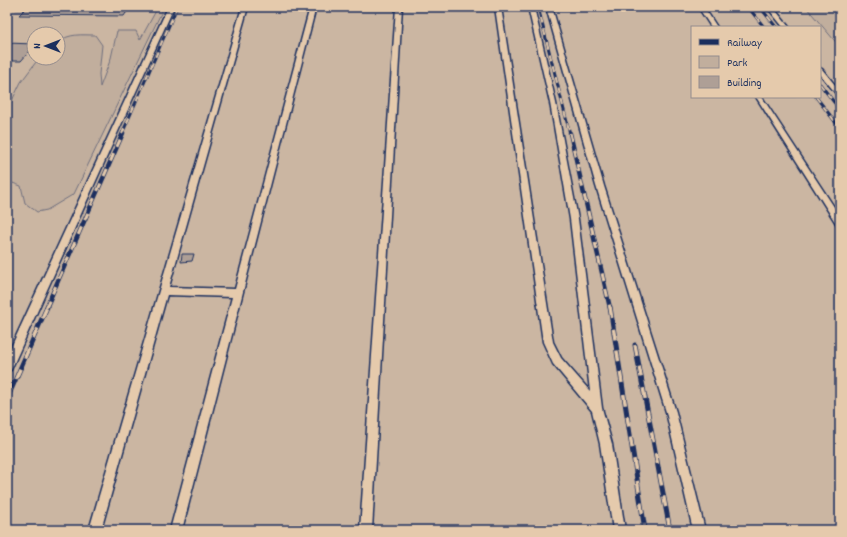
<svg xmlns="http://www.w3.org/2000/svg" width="847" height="537" viewBox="0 0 847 537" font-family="Dekko,sans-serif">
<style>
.built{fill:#cbb6a2;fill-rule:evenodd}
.green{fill:#c1ae9d;stroke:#6e6e7e}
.building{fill:#ae9f96;stroke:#1b2f5e}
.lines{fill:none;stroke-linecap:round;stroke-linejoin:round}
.service-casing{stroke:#1b2f5e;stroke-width:3}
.service{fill:#e5caac;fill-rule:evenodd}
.rail-far2-casing{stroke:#1b2f5e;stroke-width:3}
.rail-far1-casing{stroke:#1b2f5e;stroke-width:4.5}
.rail-casing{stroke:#1b2f5e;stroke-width:5}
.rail-far2{stroke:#e5caac;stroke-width:2;stroke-dasharray:6;stroke-linecap:butt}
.rail-far1{stroke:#e5caac;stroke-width:3;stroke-dasharray:8;stroke-linecap:butt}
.rail{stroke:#e5caac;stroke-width:3.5;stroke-dasharray:11;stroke-linecap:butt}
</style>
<rect width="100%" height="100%" fill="#ddc4a9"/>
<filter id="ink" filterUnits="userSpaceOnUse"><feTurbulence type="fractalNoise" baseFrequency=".025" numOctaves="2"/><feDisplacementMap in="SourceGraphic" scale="8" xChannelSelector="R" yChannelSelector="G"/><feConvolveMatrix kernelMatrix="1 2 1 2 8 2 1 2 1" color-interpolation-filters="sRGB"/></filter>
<g filter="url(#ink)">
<!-- built -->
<path class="built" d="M19 7H806L840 47V530H7V20ZM692 27H820V97H692ZM34 34H58V58H34Z"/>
<!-- green -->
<path class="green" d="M158 7H164L74 194 47 210 37 212 25 203 21 186 7 181V157L9 145H7V111L21 82 39 58H58V42C70 33 81 35 95 35L102 45 99 74 100 87 111 58 117 31H136L140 40Z
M806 7H840V47Z"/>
<!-- building -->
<path class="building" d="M27 7H130L124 16 19 15Z
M7 43 34 44V46L21 61H7Z
M182 254H194L192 261 181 262Z"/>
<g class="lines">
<!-- service casing -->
<g class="service-casing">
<path id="service" d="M168 7H174L11 370 7 372V356Z
M242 7H248L169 287 235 289 310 7H316L182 530H170L232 297 167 295 101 530H89Z
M396 7H402L372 530H360Z
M495 7H501L553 342 561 358 590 391 570 219 550 103 528 7H534L556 103 578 219 602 408 612 444 625 530H613L600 444 592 411 553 364 543 342Z
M546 7H552L604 186 676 412 705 530H693L666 412 596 186Z
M698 7H704L717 27H711Z
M767 7H773L789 27H783Z
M820 68 822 69 840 91V97L838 96 820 74Z
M756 97H762L840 216V226L837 225Z"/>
</g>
<!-- service -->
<use href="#service" class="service"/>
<!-- rail-far2 casing -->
<g class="rail-far2-casing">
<path id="rail-far2" d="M538 7 570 134
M748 7 764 27
M760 7 776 27
M820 84 840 110
M816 97 840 128
M122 134 177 7"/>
</g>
<!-- rail-far1 casing -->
<g class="rail-far1-casing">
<path id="rail-far1" d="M570 133 610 308
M46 308 123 133"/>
</g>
<!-- rail casing -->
<g class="rail-casing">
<path id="rail" d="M610 307 645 530
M635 345 670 530
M7 399 47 307"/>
</g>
<!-- rail-far2 -->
<use href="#rail-far2" class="rail-far2"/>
<!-- rail-far1 -->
<use href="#rail-far1" class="rail-far1"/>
<!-- rail -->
<use href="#rail" class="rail"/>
</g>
</g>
<!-- margin -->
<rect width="847" height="537" fill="none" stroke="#e5caac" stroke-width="24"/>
<rect x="12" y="12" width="823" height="513" fill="none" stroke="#1b2f5e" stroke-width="1.5" filter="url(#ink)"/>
<!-- legend -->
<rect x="691" y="26" width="130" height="72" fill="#e5caac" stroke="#948c8d"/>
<rect x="699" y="39" width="20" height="6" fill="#1b2f5e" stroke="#948c8d"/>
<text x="727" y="46" font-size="12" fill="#1b2f5e">Railway</text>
<rect x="699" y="56" width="20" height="12" fill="#c1ae9d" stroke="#948c8d"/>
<text x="727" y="66" font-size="12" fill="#1b2f5e">Park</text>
<rect x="699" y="76" width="20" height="12" fill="#ae9f96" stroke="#948c8d"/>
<text x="727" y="86" font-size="12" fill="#1b2f5e">Building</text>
<!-- north arrow -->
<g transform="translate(46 46) rotate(270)"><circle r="19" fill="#e5caac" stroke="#948c8d"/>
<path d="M0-3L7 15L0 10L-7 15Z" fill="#1b2f5e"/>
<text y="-6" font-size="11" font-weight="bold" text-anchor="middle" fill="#1b2f5e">N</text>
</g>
</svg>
